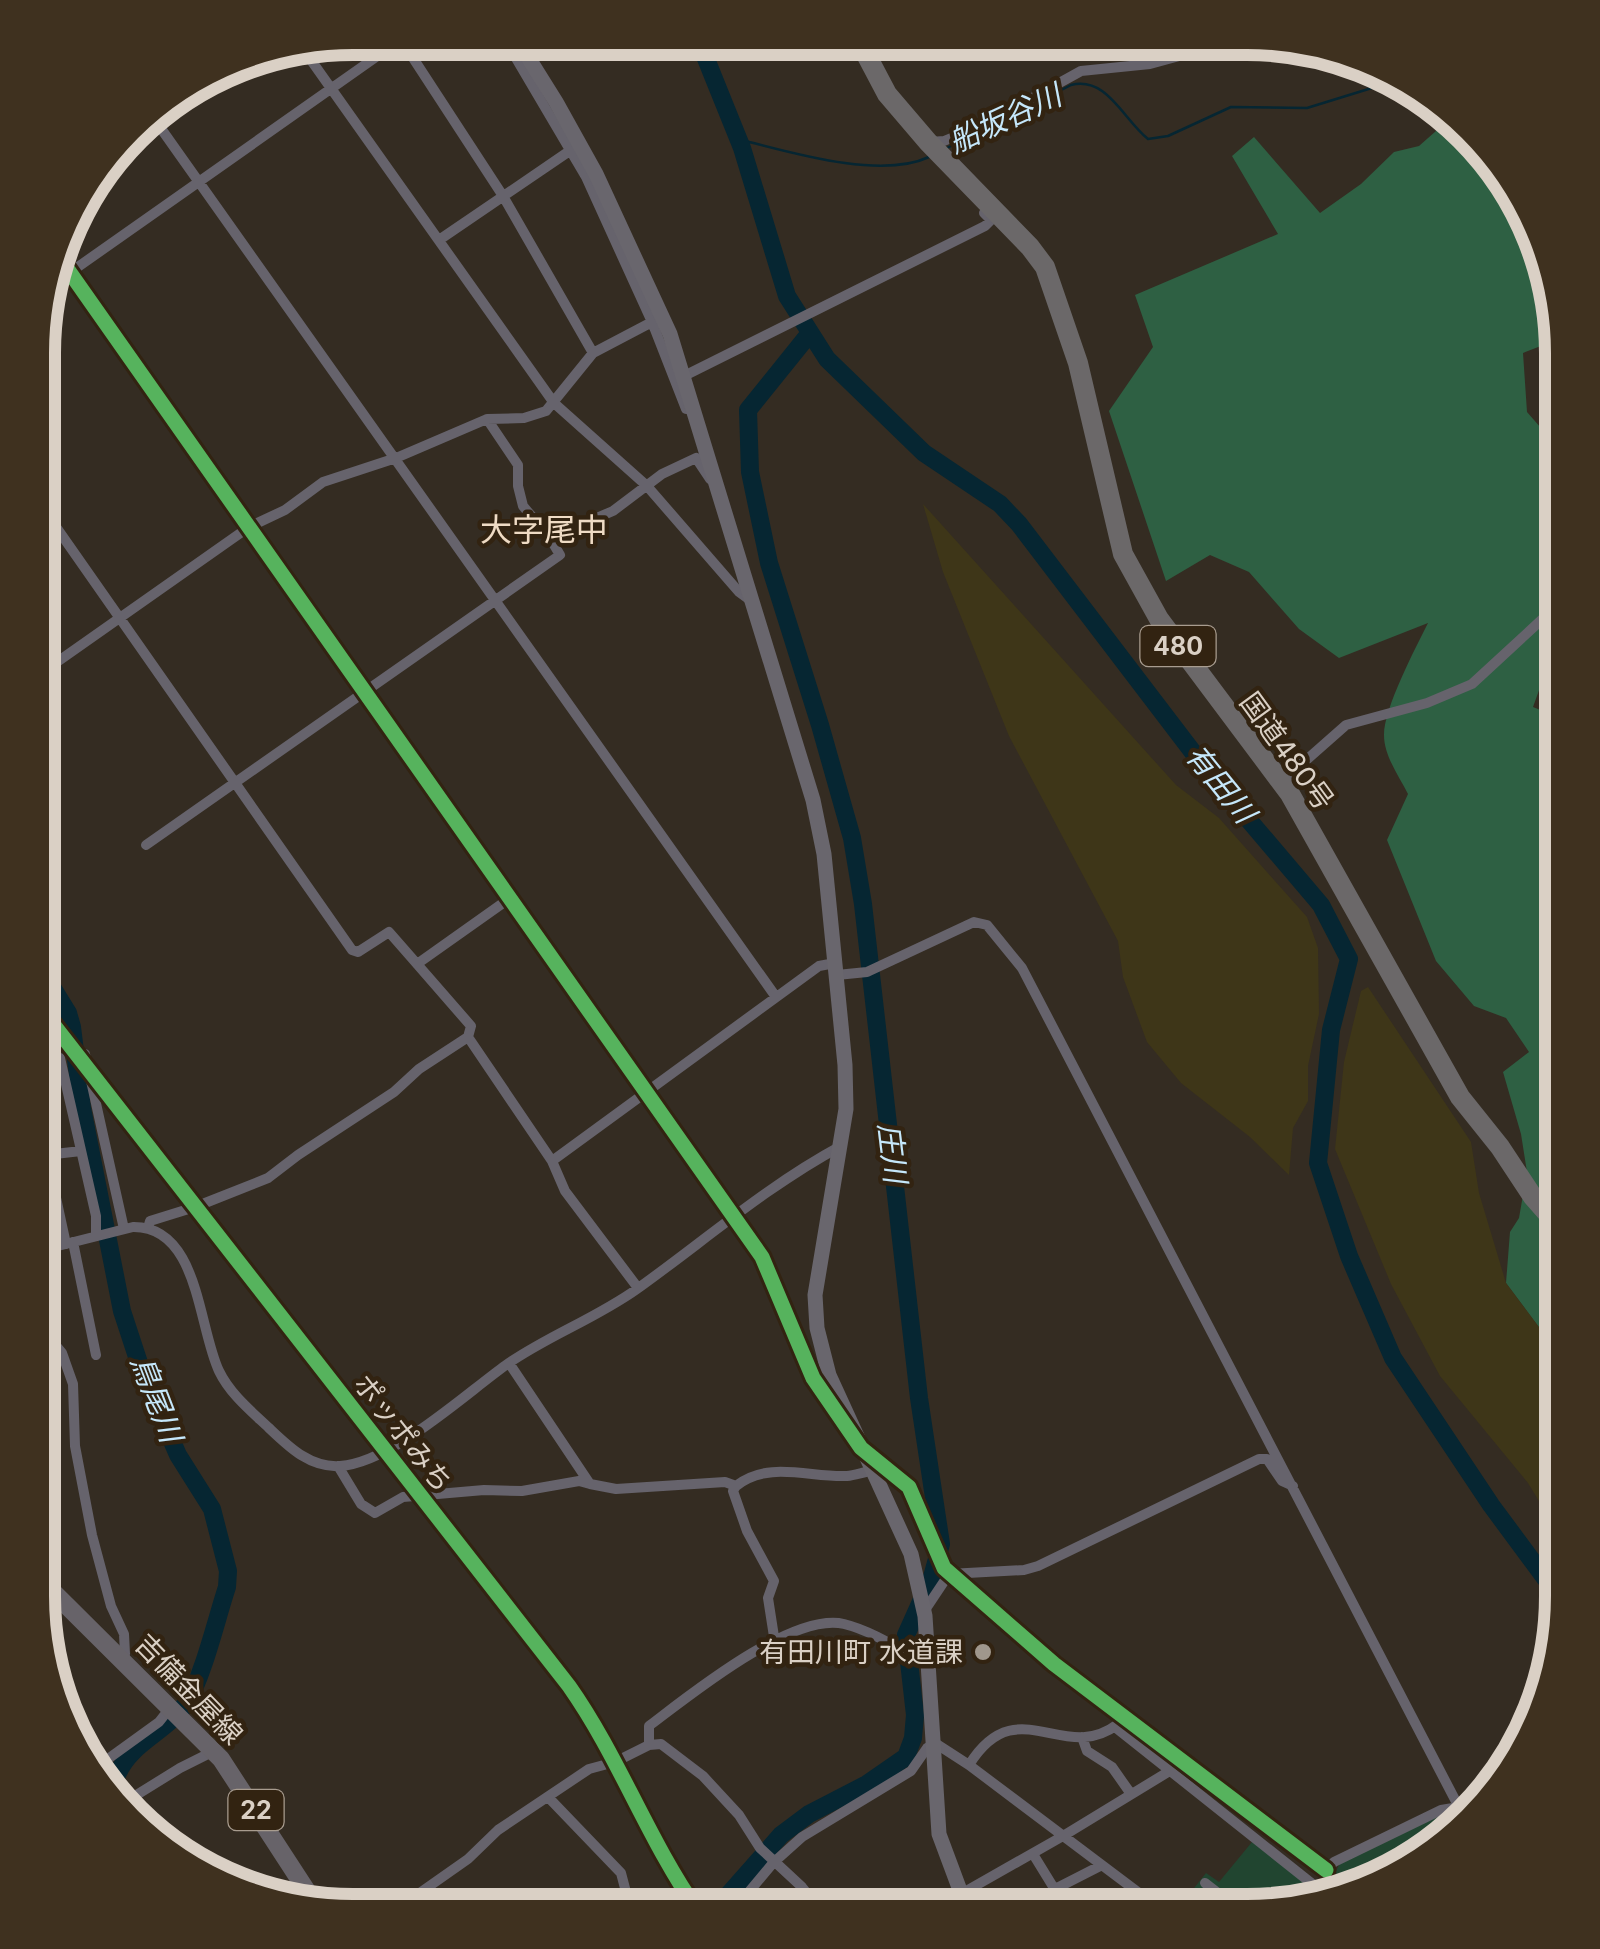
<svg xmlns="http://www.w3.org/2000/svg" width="1600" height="1949" viewBox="0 0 1600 1949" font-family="Inter,'Noto Sans JP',sans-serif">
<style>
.green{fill:#214530}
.forest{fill:#2e6043}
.sand{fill:#3e3618}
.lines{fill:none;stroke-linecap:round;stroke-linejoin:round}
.stream{stroke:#062632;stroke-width:2.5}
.river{stroke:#062632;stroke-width:18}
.street{stroke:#66636c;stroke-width:10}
.secondary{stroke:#69666d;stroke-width:15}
.primary{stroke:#676369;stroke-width:18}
.highway{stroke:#6b6869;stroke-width:20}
.cycleway-casing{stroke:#322311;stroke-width:21}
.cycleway{stroke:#56b35d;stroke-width:15}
.poi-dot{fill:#a0978c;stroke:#322311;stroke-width:4}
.labels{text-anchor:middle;stroke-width:9;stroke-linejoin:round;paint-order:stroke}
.shield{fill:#322311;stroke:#a89c8f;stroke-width:2.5}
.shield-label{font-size:25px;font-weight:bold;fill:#dad0c5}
.street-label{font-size:28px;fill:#dad0c5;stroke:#322311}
.poi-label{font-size:28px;fill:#dad0c5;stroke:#322311;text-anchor:end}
.water-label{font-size:30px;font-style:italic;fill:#c5e7fa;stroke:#322311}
.quarter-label{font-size:32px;fill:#efdbc4;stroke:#322311}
.rim{fill:none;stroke:#dad0c5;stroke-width:12}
</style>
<rect width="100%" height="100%" fill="#342c22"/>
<!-- green -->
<path class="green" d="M1452 1812 1461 1817 1404 1870 1338 1889 1336 1871 1341 1861 1444 1813Z
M1252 1842 1318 1891 1317 1896 1267 1911H1176L1206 1873 1219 1882Z"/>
<!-- forest -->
<path class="forest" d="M1446 116 1521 196 1559 339 1523 353 1527 412 1562 452V653L1547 668 1533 707 1562 719V1212L1546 1234 1562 1252V1323L1541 1330 1506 1283 1510 1232 1519 1218 1527 1172 1521 1134 1503 1072 1529 1052 1506 1018 1474 1006 1436 961 1387 840 1408 794C1399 776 1384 756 1384 735 1384 708 1415 649 1428 623L1339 658 1299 629 1249 572 1210 555 1166 581 1109 411 1153 347 1135 295 1278 234 1232 156 1254 137 1320 213 1361 184 1394 152 1419 146 1436 131Z"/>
<!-- sand -->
<path class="sand" d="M923 504 1176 785 1219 818 1307 917 1318 948 1319 1014 1308 1066V1101L1293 1128 1289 1175 1250 1137 1181 1083 1147 1042 1123 977 1118 941 1009 736 943 572Z
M1368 987 1471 1142 1479 1193 1506 1283 1562 1358V1539L1528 1483 1440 1376 1391 1284 1335 1149 1344 1062 1361 991Z"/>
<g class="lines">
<!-- stream -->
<path class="stream" d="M990 127 1071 85C1107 76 1123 119 1148 139L1168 136 1231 107 1307 108 1375 87 1424 92
M738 139C789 152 880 180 929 157
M945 149 983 130
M118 1773 121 1797"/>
<!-- river -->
<path class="river" d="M698 39 742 148 787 296 827 359 924 453 1000 504 1019 524 1208 772 1321 905 1349 959 1331 1030 1318 1163 1349 1256 1393 1358 1491 1505 1562 1601
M39 966 68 1013 72 1027 82 1108 122 1311 142 1372 178 1455 212 1509 228 1571 227 1587C217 1617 203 1676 188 1700 170 1731 132 1741 118 1773
M722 1911 729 1894 781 1835 809 1814 867 1784 906 1757 913 1738 915 1715 906 1635 932 1577 941 1544 919 1398 863 904 852 838 820 725 769 563 750 472 748 410 810 333"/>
<!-- street -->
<path class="street" d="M400 38 503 196 593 353
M504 38 586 177 590 176
M301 46 554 403 647 486 739 592 754 603
M150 113 776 997
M930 142 944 141 985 124 1081 71 1150 64 1238 40
M439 240 571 150
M48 288 403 38
M654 319 652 322 686 409
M684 376 985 226 991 220 984 213
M487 419 518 465V486L523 506 550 538 613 511 662 474 696 458 710 479
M40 504 352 950 358 952 389 932 417 964
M40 674 249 527 285 510 323 482 396 458 487 419 524 418 546 411 593 353 652 322 586 177
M1290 793 1295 770 1346 725 1427 703 1472 684 1562 601
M146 845 560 555 550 538
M510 898 417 964 471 1026 468 1037 552 1161 565 1191 638 1288
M837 975 867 972 974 922 987 925 1022 968 1463 1815
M85 1054 124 1229
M60 1058 96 1216V1236
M39 1119 66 1244
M46 1155 81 1151
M552 1161 819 966 835 963
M148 1228 150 1221 195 1207 268 1178 298 1155 394 1092 419 1069 468 1037
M73 1242 96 1355
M38 1251 133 1227C199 1226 198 1327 219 1371 230 1394 251 1411 269 1428 289 1447 310 1468 340 1466 391 1463 464 1395 506 1365 547 1336 595 1319 637 1289 704 1241 767 1186 841 1146
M48 1336 62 1353 73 1384 75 1446 92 1535 111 1606 124 1634 125 1654 121 1658
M509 1363 590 1484 616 1489 725 1482 736 1486C768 1460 811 1478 847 1476 855 1475 864 1472 871 1471
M867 1454 909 1487 936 1555 949 1574 1054 1664 1326 1870
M338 1466 361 1504 375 1513 403 1497 484 1490 522 1491 579 1481 590 1484
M736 1486 733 1491 747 1531 774 1581 768 1598 775 1643
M925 1610 949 1574 1024 1570 1038 1566 1259 1459H1267L1282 1481 1293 1486
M1115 1727 1325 1894
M1082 1737 1087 1751 1112 1767 1131 1794
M649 1745V1726C690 1695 792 1612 844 1624 873 1631 902 1651 928 1665
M969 1765C1017 1688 1063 1766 1118 1724
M94 1769 159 1722 170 1708
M548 1797 621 1873 631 1911
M135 1812 130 1799 180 1768 214 1751
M1033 1854 1068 1911
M1205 1883 1241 1911
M1055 1889 1102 1865
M1334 1891 1326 1870 1334 1862 1441 1810 1453 1808 1461 1811
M738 1905 773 1863 802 1837 911 1771 927 1748 935 1743 969 1765 1163 1911
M394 1911 468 1859 498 1830 589 1769 615 1762 649 1745 661 1744 703 1776 739 1815 760 1848 802 1887 821 1911
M931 1911 1063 1836 1168 1772
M1048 1911 1063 1902
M1130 1911 1148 1900"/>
<!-- secondary -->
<path class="secondary" d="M516 38 556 102 596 174 670 334 813 800 824 854 845 1065 846 1109 815 1295 817 1328 829 1375 911 1554 925 1616 939 1834 961 1893 975 1911
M59 257 762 1257 806 1365 841 1420
M38 1356 49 1331 38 1273"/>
<!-- primary -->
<path class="primary" d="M38 1577 221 1759 316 1905"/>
<!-- highway -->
<path class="highway" d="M858 39 887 94 928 142 1030 247 1045 267 1078 363 1123 554 1159 619 1290 794 1460 1097 1500 1147 1533 1197 1562 1230"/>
<!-- cycleway casing -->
<g class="cycleway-casing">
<path id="cycleway" d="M59 257 762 1257 813 1378 861 1448 909 1487 944 1568 1054 1664 1326 1870
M39 1006 569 1686C619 1757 648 1840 698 1911"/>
</g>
<!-- cycleway -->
<use href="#cycleway" class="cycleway"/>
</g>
<!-- markers -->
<circle class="poi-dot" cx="983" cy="1652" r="10"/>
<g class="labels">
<!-- shield labels -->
<g class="shield">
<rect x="1140.5" y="626" width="75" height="40" rx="8"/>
<rect x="228.5" y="1790" width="55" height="40" rx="8"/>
</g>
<g class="shield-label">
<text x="1178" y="655">480</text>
<text x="256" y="1819">22</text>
</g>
<!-- street labels -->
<g class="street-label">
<text transform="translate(1287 751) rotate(54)" y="10">国道480号</text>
<text transform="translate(403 1433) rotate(52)" y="10">ポッポみち</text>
<text transform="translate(189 1689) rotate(46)" y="10">吉備金屋線</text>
</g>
<!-- poi labels -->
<g class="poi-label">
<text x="963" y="1662">有田川町 水道課</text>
</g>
<!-- water labels -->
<g class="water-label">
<text transform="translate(1005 119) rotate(-25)" y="10">船坂谷川</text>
<text transform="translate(1220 784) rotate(51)" y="10">有田川</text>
<text transform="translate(892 1153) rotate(83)" y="10">庄川</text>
<text transform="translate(156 1399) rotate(69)" y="10">鳥尾川</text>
</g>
<!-- quarter labels -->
<g class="quarter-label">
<text x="544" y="541">大字尾中</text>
</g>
</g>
<!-- crop -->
<path d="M0 0H1600V1949H0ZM353 55H1247A298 298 0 0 1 1545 353V1596A298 298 0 0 1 1247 1894H353A298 298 0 0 1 55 1596V353A298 298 0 0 1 353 55Z" fill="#3f311f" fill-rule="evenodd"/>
<path class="rim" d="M353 55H1247A298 298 0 0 1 1545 353V1596A298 298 0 0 1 1247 1894H353A298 298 0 0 1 55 1596V353A298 298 0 0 1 353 55Z"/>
</svg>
